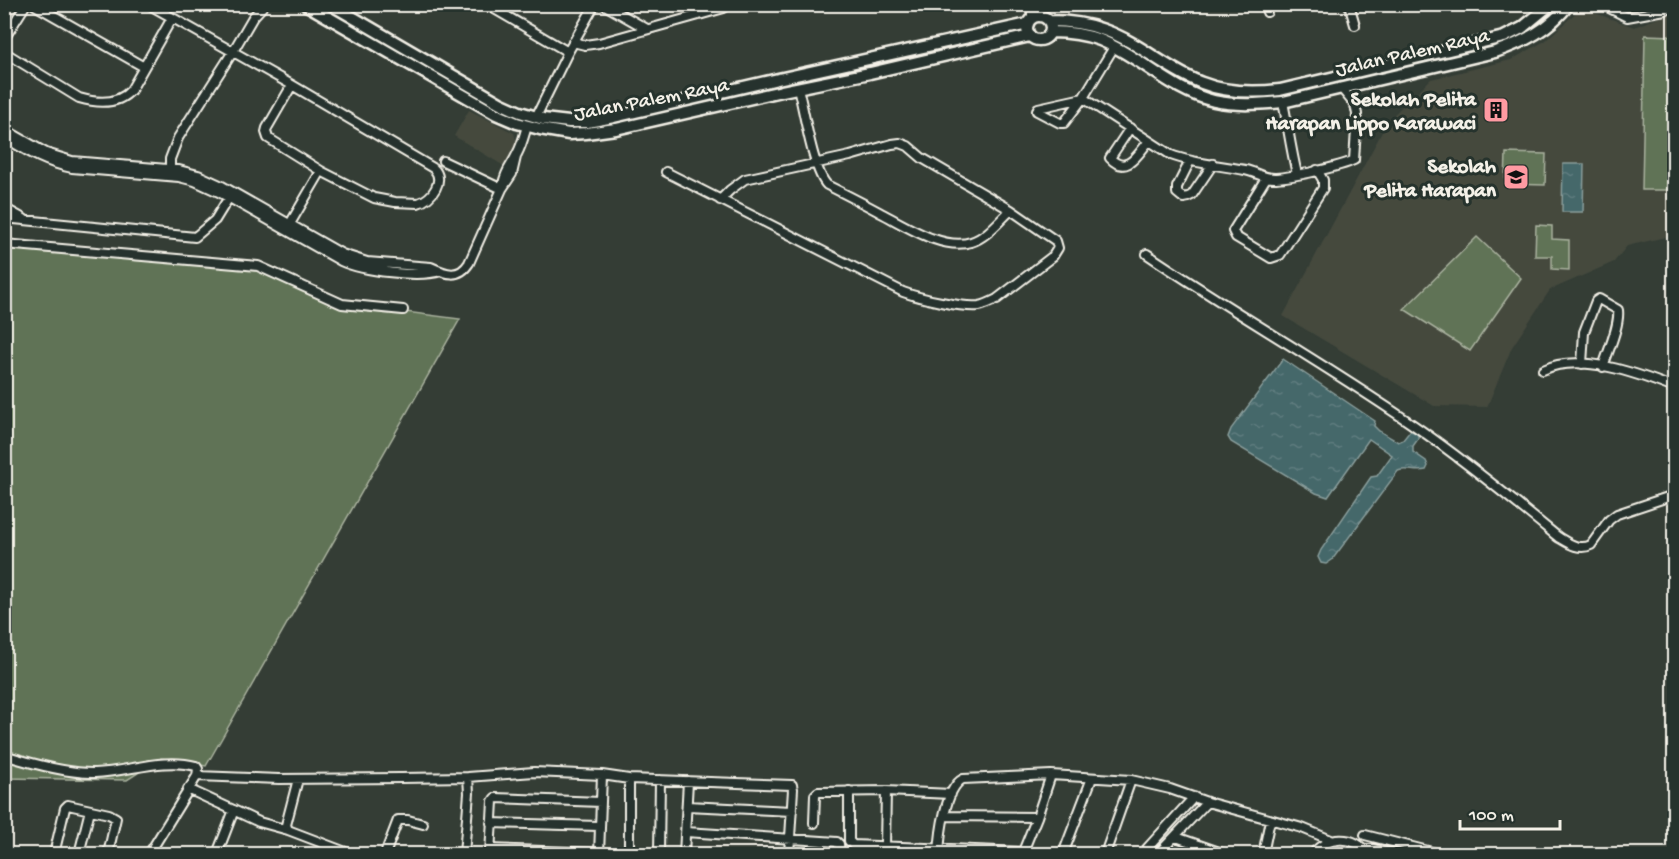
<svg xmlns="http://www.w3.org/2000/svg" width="1679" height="859" viewBox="0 0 1679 859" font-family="'Gochi Hand',sans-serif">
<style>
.built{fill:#44493e}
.green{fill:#607356;stroke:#aab29f;stroke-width:1.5}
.water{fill:url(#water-ripples);stroke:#8a9e9c;stroke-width:1.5}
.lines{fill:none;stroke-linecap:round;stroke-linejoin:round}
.street-casing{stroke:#f4f1e8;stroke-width:12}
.secondary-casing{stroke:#f4f1e8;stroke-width:15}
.street{stroke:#26332d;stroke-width:8}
.secondary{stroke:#26332d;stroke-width:10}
.labels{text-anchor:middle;stroke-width:6;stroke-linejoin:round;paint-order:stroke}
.street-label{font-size:21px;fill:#f4f1e8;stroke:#26332d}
.poi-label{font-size:21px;font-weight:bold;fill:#f4f1e8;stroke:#26332d;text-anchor:end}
</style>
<defs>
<pattern id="water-ripples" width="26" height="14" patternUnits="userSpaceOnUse" patternTransform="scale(1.5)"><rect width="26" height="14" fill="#44676a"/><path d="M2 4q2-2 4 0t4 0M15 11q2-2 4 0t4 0" fill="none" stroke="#607d7f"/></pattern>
</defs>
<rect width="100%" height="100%" fill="#343d35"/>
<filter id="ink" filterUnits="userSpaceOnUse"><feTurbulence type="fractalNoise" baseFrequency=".0167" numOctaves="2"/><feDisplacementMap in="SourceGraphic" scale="12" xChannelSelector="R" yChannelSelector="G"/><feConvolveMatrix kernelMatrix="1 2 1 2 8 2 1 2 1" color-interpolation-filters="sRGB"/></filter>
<g filter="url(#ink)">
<!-- built -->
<path class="built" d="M1581 8 1634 27 1674 12V235L1627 246 1614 262 1550 290 1512 347 1487 407 1434 406 1283 316 1389 119 1431 79 1511 60 1545 41Z
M469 110 514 133 517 143 504 166 454 136Z"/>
<!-- green -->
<path class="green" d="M1645 35 1674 36V190H1642Z
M1506 153 1546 154 1545 185 1505 184Z
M1536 225 1552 226V239L1569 240V270L1552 269V256H1535Z
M1477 237 1521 278 1470 351 1404 309Z
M4 242 264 264 344 304 460 319 206 766 161 758 127 780 5 778Z"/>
<!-- water -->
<path class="water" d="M1563 164H1584L1583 212H1562Z
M1283 359 1375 421 1374 426 1379 431 1398 442 1403 440 1410 431 1418 433V439L1413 446V452L1426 461 1428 466 1426 470C1414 473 1408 467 1398 471L1332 560 1326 564 1321 563 1318 557 1321 550 1371 477 1377 476 1392 455 1369 439 1328 497 1316 493 1231 442 1228 437 1231 429Z"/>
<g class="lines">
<!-- street casing -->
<g class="street-casing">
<path id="street" d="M33 4 144 67
M148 4 292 85 433 168C446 180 432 199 418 203L395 202 374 198 321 171 268 138 266 132 267 128 292 85
M486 4 568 52
M603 4 647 29
M1032 4V18
M1265 4 1267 12
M1349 4 1355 25
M1601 4 1627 17 1665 10 1673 4
M1039 16V4
M4 39 26 4
M573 42 585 45 599 43 724 8 725 4
M1114 47 1083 98 1064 123H1060L1037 111 1038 108 1083 98 1171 155C1194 164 1220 165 1245 170 1256 172 1264 179 1276 178 1292 177 1340 167 1354 160L1357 114 1355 105 1341 88
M4 52 79 98C96 103 118 105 131 90L172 18
M798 88C804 110 813 171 827 185 845 194 863 203 881 213 905 225 943 251 971 242 987 237 999 221 1011 210
M1283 102C1288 126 1291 150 1297 174
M536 117 568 52 595 4
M1130 128 1110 158C1127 176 1138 154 1149 141
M4 129 46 153 72 161 179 170 198 175 222 186 342 254 367 262 431 267C446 274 459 279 469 263L502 189 512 174 516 157
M4 137C29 152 44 162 72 168L179 177 195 181 219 192 341 261C363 271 418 278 441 271
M443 161 502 189
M1190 161 1177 187V193L1183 198 1188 197 1192 195 1213 164
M170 172V159L178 138 232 53 253 17 265 4
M666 172 903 292C919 298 963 308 979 306 985 305 991 302 997 299L1053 256 1058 248 1056 241 1011 210 922 158 908 146 900 143 892 144 850 156 745 179 730 190 720 200
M1266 178 1233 231 1236 237 1271 258 1280 255 1284 249 1323 188V180L1317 170
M503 184C506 169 511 167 517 154 522 145 524 136 527 126
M4 208 24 219
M4 218 195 237 215 220 231 194
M287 229 321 171
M4 244 258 266 342 304 403 310
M1147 254C1237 315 1332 368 1422 431 1469 464 1513 500 1558 537 1568 543 1579 551 1591 545L1609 520 1617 514 1674 495
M1582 364 1584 332 1596 301 1599 299 1618 310C1620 325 1608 351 1603 367
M1543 370C1579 352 1639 374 1674 388
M4 755C30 763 69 774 95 773 128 772 163 757 196 766L198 769 197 776 149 854
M197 776 279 779 401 778 468 777 534 772 602 775 629 779 792 785 793 789 789 854
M298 779 286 825 288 830 351 854
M188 789 259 822 288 830
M849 791V841L853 845 1023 852
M687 806 792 811
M944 816 1037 817
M491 823 599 826
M814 823 815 795 818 792 886 791 951 794
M686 832 837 842 839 844 840 854
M1365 835 1440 854
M1176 837 1225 854
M885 846 886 791
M490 849 599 853
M1364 849H1372L1395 854
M54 854 65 808 68 805 109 814 116 818 108 854
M79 854 90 810
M217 854 234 810
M385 854 398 820H408L423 824
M464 854 469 793 468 777
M490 854 493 801 495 798 601 802
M599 854 602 775
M629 854V779
M659 854 660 780
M684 854 688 781
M939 854C940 835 945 788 963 779L1051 775 1131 780 1170 789 1207 802
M1022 854 1037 817 1051 775
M1063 854 1092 778
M1105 854 1131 780
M1142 854 1194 797
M1158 854 1207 802 1302 828 1331 840
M1263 854 1270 820
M1313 854C1327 836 1354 834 1367 854"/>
</g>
<!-- secondary casing -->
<g class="secondary-casing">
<path id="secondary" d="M305 4 496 114 517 123 540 129 569 134 586 133 616 129 782 91 870 73 1030 36
M330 4 500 103 520 112 543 119 569 122H587L614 117 778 79 1028 24
M1027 28a12 12 0 1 1 24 0a12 12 0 1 1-24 0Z
M1049 21C1068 21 1086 23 1104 30 1139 42 1167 70 1202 83 1227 93 1253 93 1280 90L1504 37 1522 28 1551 4
M1051 32C1068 32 1084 34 1100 40 1140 56 1171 91 1214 101 1237 106 1260 104 1283 102L1495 52C1524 42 1550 29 1569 4"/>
</g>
<!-- street -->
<use href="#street" class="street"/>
<!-- secondary -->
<use href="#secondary" class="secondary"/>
</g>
</g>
<!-- icons -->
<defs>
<g id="building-square" transform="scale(1.35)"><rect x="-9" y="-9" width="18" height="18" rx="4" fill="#ff9aa2" stroke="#26332d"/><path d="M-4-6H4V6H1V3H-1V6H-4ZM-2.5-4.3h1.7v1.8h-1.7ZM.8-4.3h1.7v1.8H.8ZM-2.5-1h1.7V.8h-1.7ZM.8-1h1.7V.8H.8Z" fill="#111"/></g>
<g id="school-square" transform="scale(1.35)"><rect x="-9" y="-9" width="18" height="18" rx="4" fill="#ff9aa2" stroke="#26332d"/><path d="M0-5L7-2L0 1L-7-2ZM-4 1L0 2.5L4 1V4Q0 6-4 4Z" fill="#111"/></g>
</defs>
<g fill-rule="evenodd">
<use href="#building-square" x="1496" y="110"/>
<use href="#school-square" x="1516" y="177"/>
</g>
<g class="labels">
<!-- street labels -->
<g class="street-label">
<text transform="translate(1412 51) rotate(-13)" y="7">Jalan Palem Raya</text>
<text transform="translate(651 98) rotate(-11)" y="7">Jalan Palem Raya</text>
</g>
<!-- poi labels -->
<g class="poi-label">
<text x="1476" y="105">Sekolah Pelita<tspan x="1476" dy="24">Harapan Lippo Karawaci</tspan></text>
<text x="1496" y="172">Sekolah<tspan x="1496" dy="24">Pelita Harapan</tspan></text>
</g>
</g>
<!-- margin -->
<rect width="1679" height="859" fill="none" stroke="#26332d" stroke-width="24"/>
<rect x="12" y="12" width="1655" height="835" fill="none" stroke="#f4f1e8" stroke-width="2" filter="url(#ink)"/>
<!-- scale -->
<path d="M1460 820v9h100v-9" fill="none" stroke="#f4f1e8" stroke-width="3"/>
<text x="1469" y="820" font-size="18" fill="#f4f1e8" stroke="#26332d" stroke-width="4.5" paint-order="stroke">100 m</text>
</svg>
